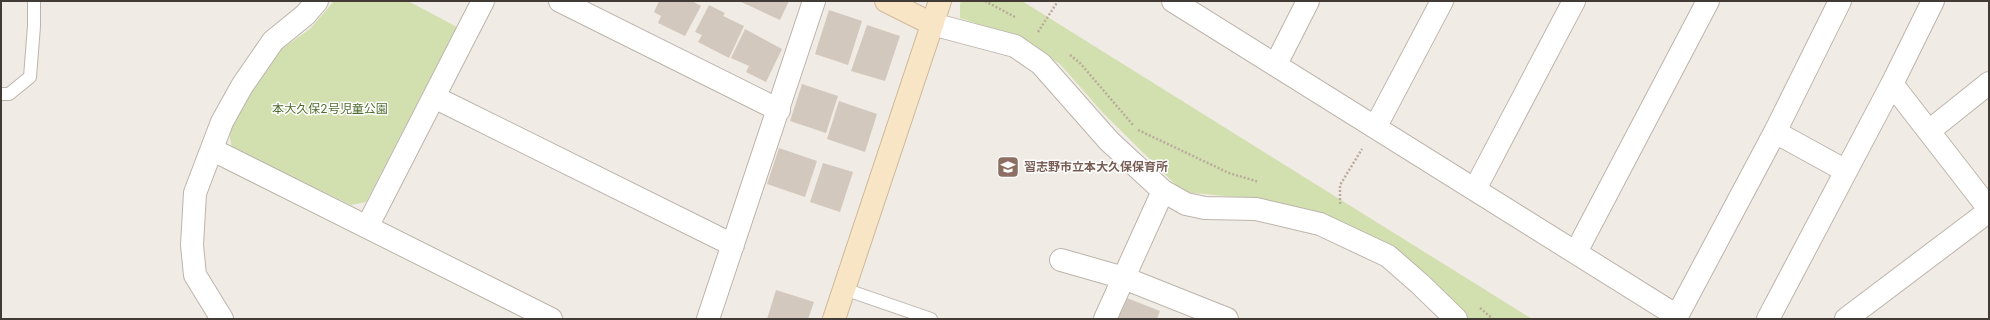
<svg xmlns="http://www.w3.org/2000/svg" width="1990" height="320" viewBox="0 0 1990 320" font-family="Inter,'Noto Sans JP',sans-serif">
<style>
.green{fill:#d2e0b0}
.building{fill:#d3c8be}
.lines{fill:none;stroke-linecap:round;stroke-linejoin:round}
.lane-casing{stroke:#bdb4ab;stroke-width:14}
.street-casing{stroke:#bdb4ab;stroke-width:24}
.secondary-casing{stroke:#ceb99b;stroke-width:24}
.path{stroke:#baab9a;stroke-width:2.5;stroke-dasharray:2 2;stroke-linecap:butt}
.lane{stroke:#fff;stroke-width:12}
.street{stroke:#fff;stroke-width:22}
.secondary{stroke:#f8e5c6;stroke-width:22}
.labels{text-anchor:middle;stroke-width:3;stroke-linejoin:round;paint-order:stroke}
.park-label{font-size:12px;fill:#4f6c2f;stroke:#fff}
.education-label{font-size:12px;font-weight:bold;fill:#785e54;stroke:#fff;text-anchor:start}
</style>
<rect width="100%" height="100%" fill="#f0ebe4"/>
<!-- green -->
<path class="green" d="M334 1H408L457 27 366 202 351 205 232 148 229 133 243 97 280 50 310 29Z
M961 1H1022L1532 319H1470L1447 301 1392 248 1257 199 1183 192 1103 113 1060 64 1018 37 960 18V5Z"/>
<!-- building -->
<path class="building" d="M659 1H692L701 6 685 36 658 23 661 16 654 12Z
M739 1H789L780 20Z
M709 5 725 13 723 16 744 26 729 58 698 42 702 35 695 32Z
M829 10 862 21 848 65 815 54Z
M867 25 900 36 885 81 851 71Z
M745 29 782 49 766 82 746 72 749 66 731 58Z
M802 84 838 96 826 133 790 121Z
M839 101 877 114 865 152 827 139Z
M779 148 817 161 805 197 767 184Z
M823 163 853 172 840 212 810 202Z
M776 290 814 302 808 319H767Z
M1127 298 1160 311 1157 319H1118Z"/>
<g class="lines">
<!-- lane casing -->
<g class="lane-casing">
<path id="lane" d="M1 94H9L30 77 34 26V1
M844 289 931 319"/>
</g>
<!-- street casing -->
<g class="street-casing">
<path id="street" d="M560 1 779 110
M1173 1 1677 316 1775 132 1840 1
M932 24 1015 46 1041 64 1109 141 1163 191 1186 204 1205 208 1256 209 1320 224 1388 256 1420 284 1456 319
M1276 64 1308 1
M1892 84 1989 209
M434 97 733 245
M1376 126 1442 1
M1929 131 1989 83
M1775 132 1846 171
M213 150 551 319
M1475 189 1574 1
M367 227 483 1
M1576 252 1708 1
M1061 260 1124 278 1227 319
M222 319 195 275 192 245 195 193 222 122 242 86 273 41 305 15 317 1
M708 319 814 1
M1105 319 1163 191
M1768 319 1892 84 1933 1
M1846 319 1989 211"/>
</g>
<!-- secondary casing -->
<g class="secondary-casing">
<path id="secondary" d="M886 1 932 24
M834 319 940 1"/>
</g>
<!-- path -->
<path class="path" d="M985 1 1015 17
M1038 32 1058 1
M1070 55 1080 63 1133 125
M1138 130 1229 173 1259 182
M1340 204V185L1362 149
M1480 308 1493 319"/>
<!-- lane -->
<use href="#lane" class="lane"/>
<!-- street -->
<use href="#street" class="street"/>
<!-- secondary -->
<use href="#secondary" class="secondary"/>
</g>
<!-- icons -->
<defs>
<g id="school-square" transform="scale(1.15)"><rect x="-9" y="-9" width="18" height="18" rx="4" fill="#8d6e63" stroke="#fff"/><path d="M0-5L7-2L0 1L-7-2ZM-4 1L0 2.5L4 1V4Q0 6-4 4Z" fill="#fff"/></g>
</defs>
<g fill-rule="evenodd">
<use href="#school-square" x="1008" y="167"/>
</g>
<g class="labels">
<!-- park labels -->
<g class="park-label">
<text x="330" y="113">本大久保2号児童公園</text>
</g>
<!-- education labels -->
<g class="education-label">
<text x="1024" y="171">習志野市立本大久保保育所</text>
</g>
</g>
<!-- border -->
<rect width="1990" height="320" fill="none" stroke="#413a35" stroke-width="4"/>
</svg>
